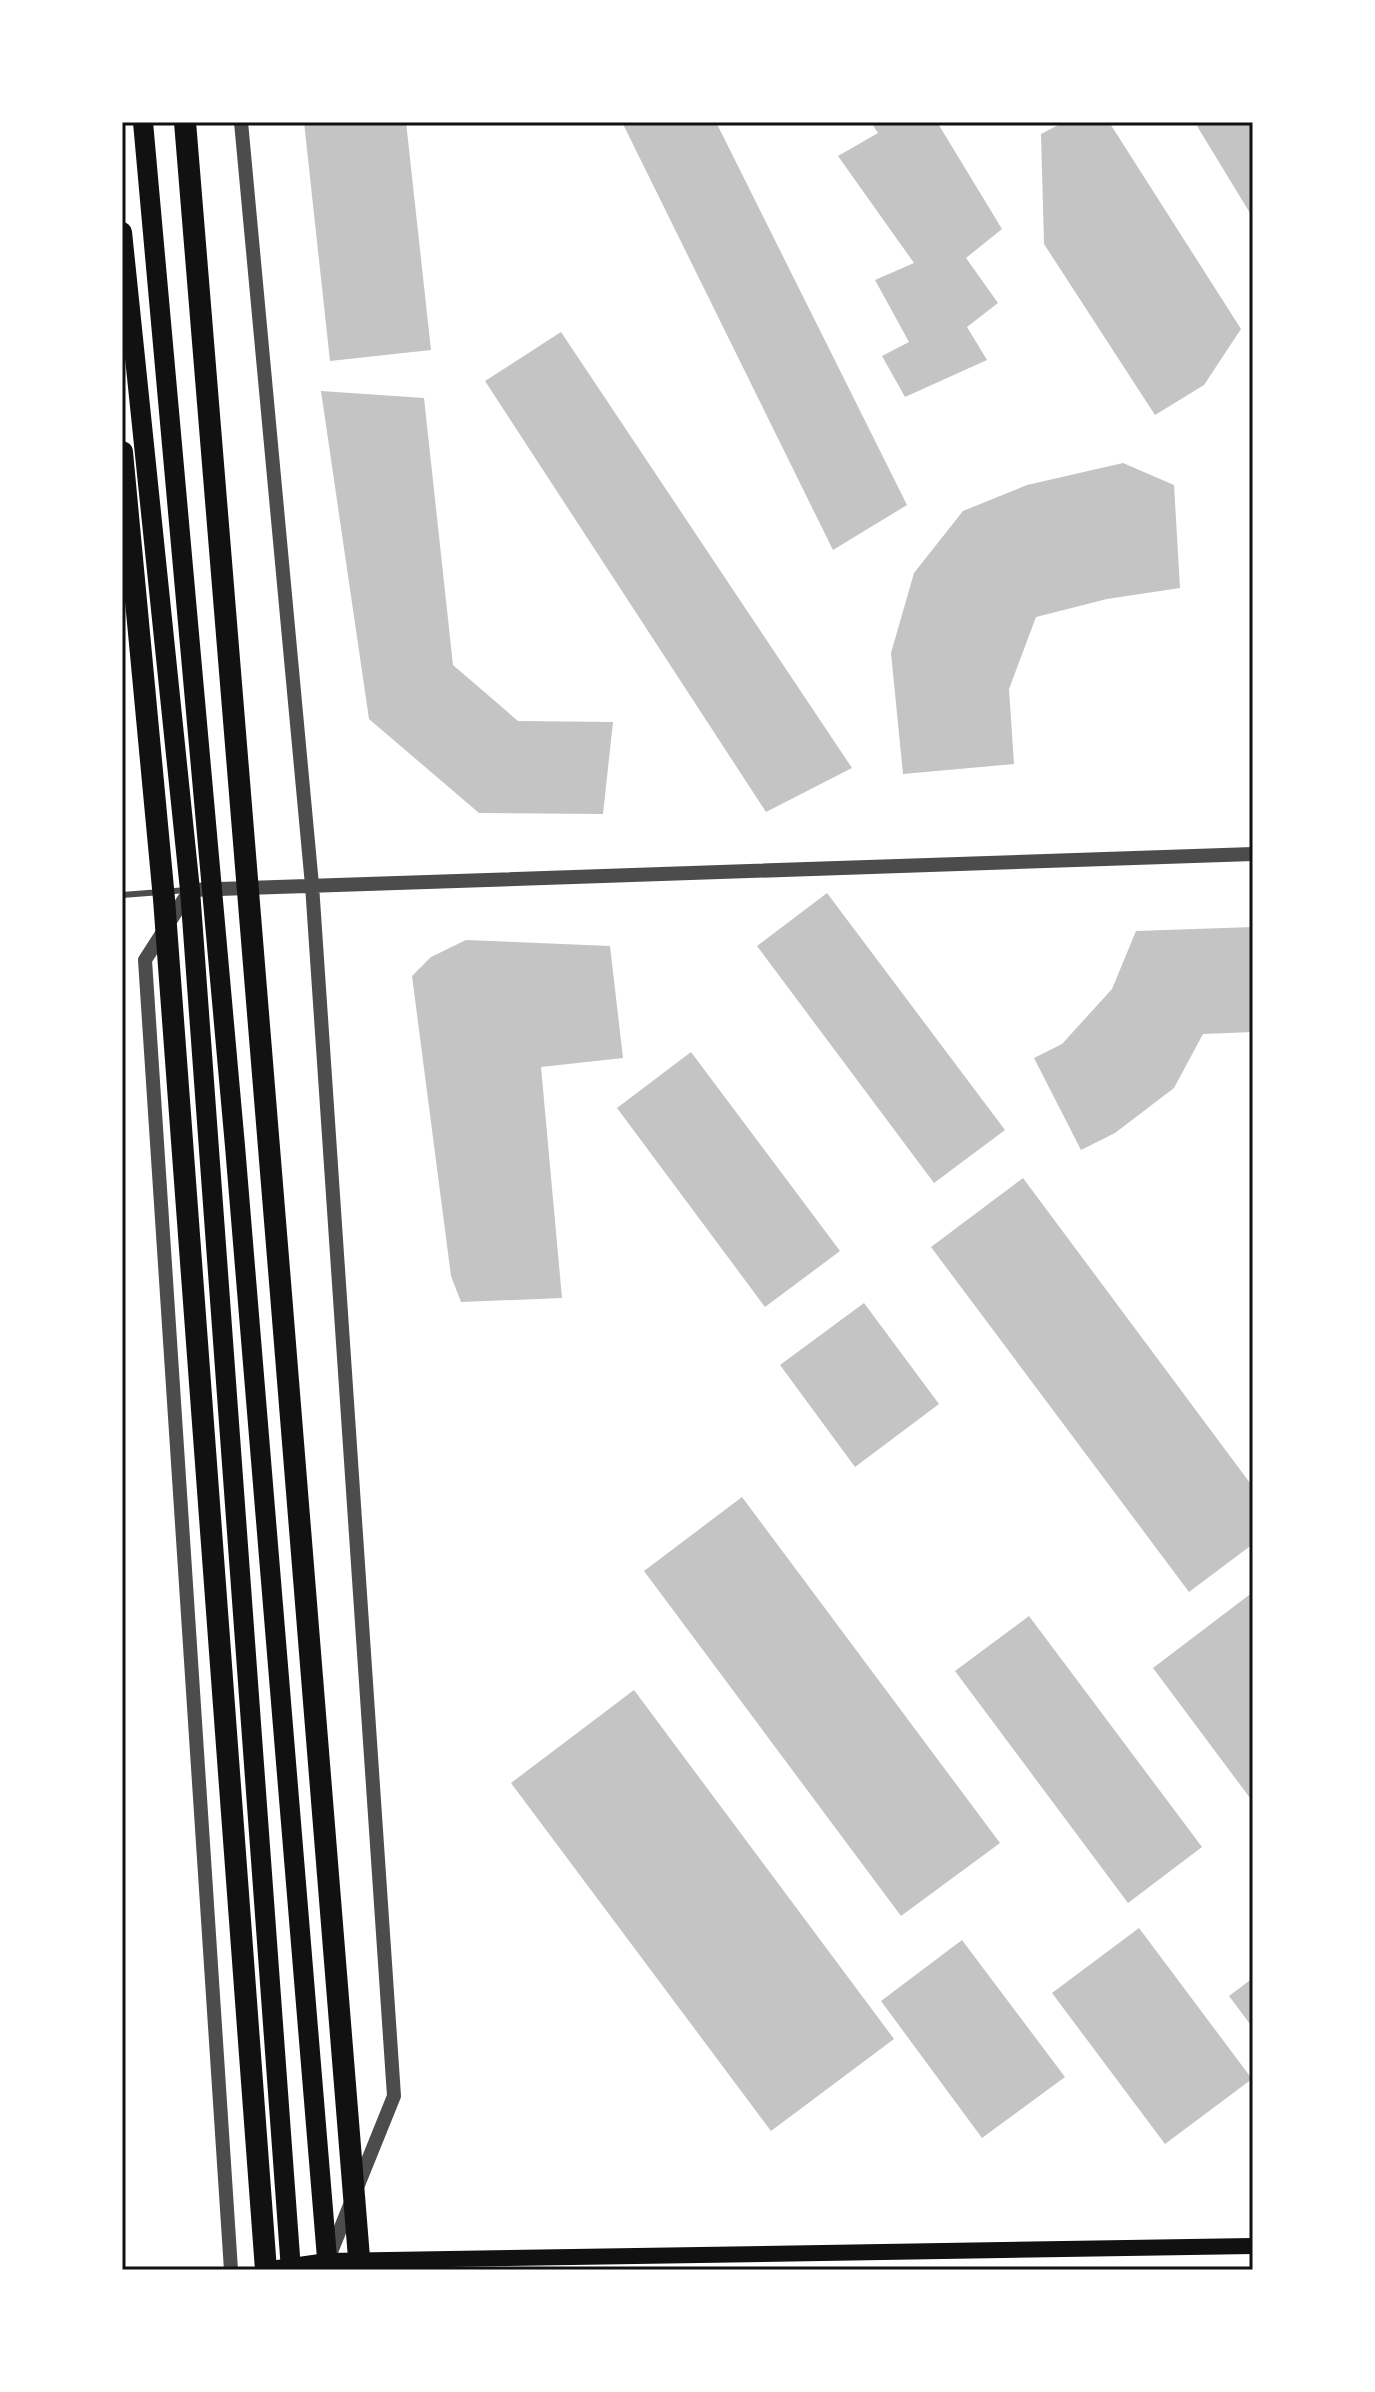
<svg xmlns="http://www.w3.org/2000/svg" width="1375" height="2392" viewBox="0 0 1375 2392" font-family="Figtree,sans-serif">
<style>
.building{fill:#c4c4c4}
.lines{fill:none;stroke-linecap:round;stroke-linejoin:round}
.service{stroke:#4c4c4c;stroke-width:6}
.tertiary{stroke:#4c4c4c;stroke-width:14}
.secondary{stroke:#111;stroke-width:16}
.primary{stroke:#111;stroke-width:20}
.trunk{stroke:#111;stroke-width:22}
.neatline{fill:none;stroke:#111;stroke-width:3}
</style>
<rect width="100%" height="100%" fill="#fff"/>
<!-- building -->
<path class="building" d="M304 122H406L431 350 330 361Z
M622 122H716L907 505 833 550Z
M871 122H937L1002 229 966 258 998 303 967 327 987 360 905 397 882 356 909 342 875 280 914 263 838 156 878 133Z
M1064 122H1109L1241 329 1204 385 1155 415 1044 244 1041 134Z
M1205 122H1253V218L1197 126Z
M561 332 852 768 766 812 485 381Z
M321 391 424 398 453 665 518 721 613 722 603 814 479 813 369 719Z
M1123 463 1174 485 1180 588 1107 599 1036 617 1009 689 1014 764 903 774 891 653 914 573 963 511 1027 485Z
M827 893 1005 1130 934 1183 757 946Z
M1253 927V1032L1203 1034 1174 1088 1115 1133 1081 1150 1034 1058 1062 1044 1112 989 1136 931Z
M466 940 610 946 623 1058 541 1067 562 1298 461 1302 451 1276 412 976 431 957Z
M691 1052 840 1251 765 1307 617 1108Z
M1023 1178 1253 1487V1544L1189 1592 931 1247Z
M864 1303 939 1404 855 1467 780 1365Z
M742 1497 1000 1843 901 1916 644 1571Z
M1253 1592V1802L1153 1668Z
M1029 1616 1202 1847 1128 1903 955 1671Z
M634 1690 894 2039 771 2131 511 1783Z
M1139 1928 1252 2079 1165 2144 1052 1993Z
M962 1940 1065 2077 982 2138 881 2001Z
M1253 1978V2028L1229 1996Z"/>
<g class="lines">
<!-- service -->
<path class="service" d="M122 895 187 890"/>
<!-- tertiary -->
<path class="tertiary" d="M241 122 312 885 394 2096 329 2257
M231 2270 145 960 190 890 1253 854"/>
<!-- secondary -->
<path class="secondary" d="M264 2270 327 2261 1253 2246"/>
<!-- primary -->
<path class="primary" d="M143 122 235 1146 328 2270
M122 232 190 890 291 2270"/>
<!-- trunk -->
<path class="trunk" d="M185 122C248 838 299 1554 360 2270
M122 452 164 899 266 2270"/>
</g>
<!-- border -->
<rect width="1375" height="2392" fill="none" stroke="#ffffff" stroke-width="248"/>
<rect x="124" y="124" width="1127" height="2144" class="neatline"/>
</svg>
